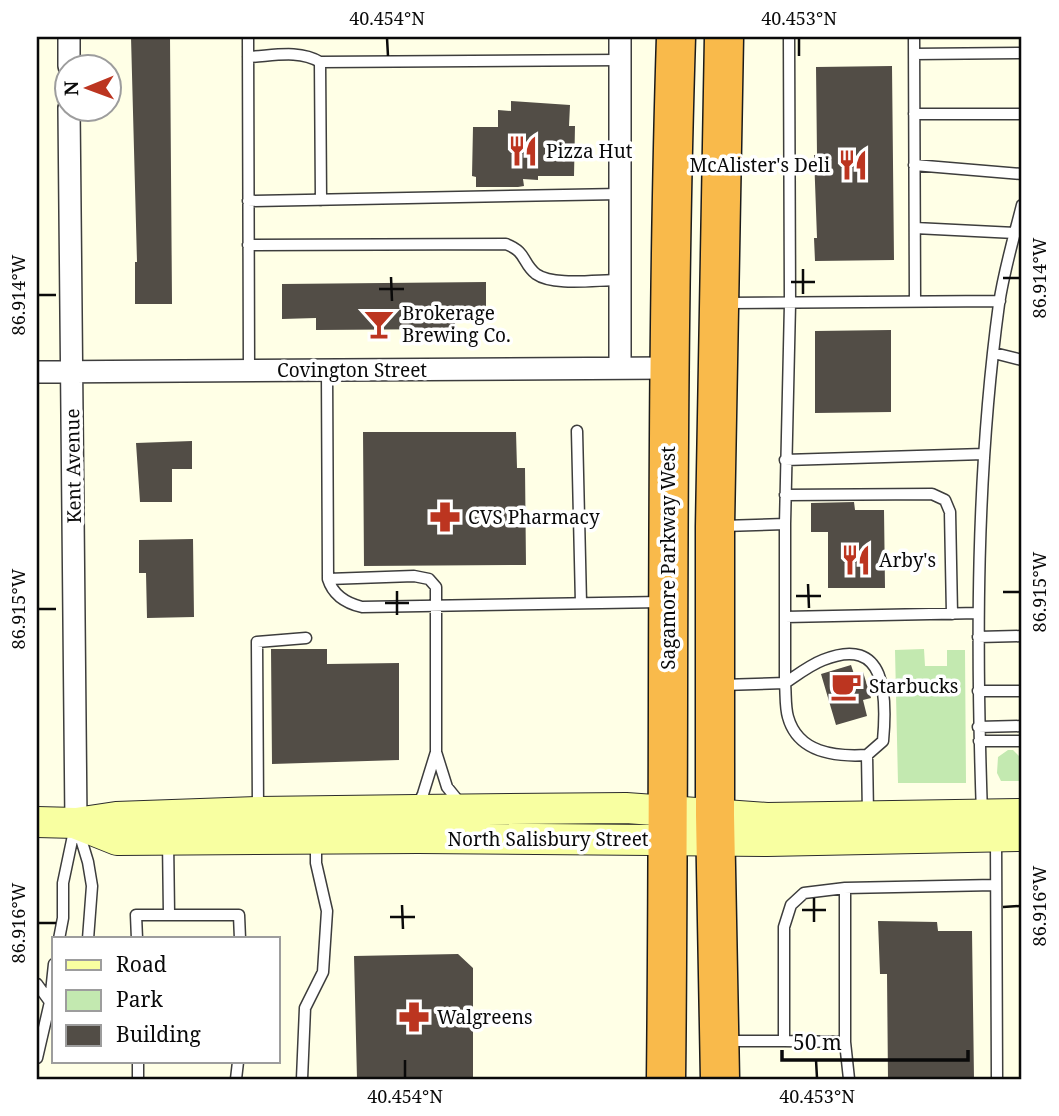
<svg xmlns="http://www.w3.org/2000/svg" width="1059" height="1116" viewBox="0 0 1059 1116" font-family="'Noto Serif',serif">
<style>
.green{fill:#c3e9b0}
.building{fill:#524d46}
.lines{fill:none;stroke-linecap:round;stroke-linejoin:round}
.lane-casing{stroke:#3d3d3d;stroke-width:13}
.street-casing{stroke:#3d3d3d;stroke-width:24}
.secondary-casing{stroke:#2c2c2c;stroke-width:32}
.highway-casing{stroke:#1b1b1b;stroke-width:41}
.lane{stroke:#fff;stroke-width:10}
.street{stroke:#fff;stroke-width:21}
.secondary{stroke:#f8ffa1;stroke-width:30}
.highway{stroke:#f9ba4b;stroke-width:38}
.ticks{fill:none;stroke:#0a0a0a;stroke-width:2.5}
.labels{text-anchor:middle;stroke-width:7;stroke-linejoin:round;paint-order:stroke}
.poi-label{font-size:19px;fill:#0a0a0a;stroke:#fff;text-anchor:start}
.street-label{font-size:19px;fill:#0a0a0a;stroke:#fff}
.neatline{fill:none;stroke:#0a0a0a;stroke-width:2.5}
.ticks-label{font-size:18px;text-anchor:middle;fill:#0a0a0a}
</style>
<rect width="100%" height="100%" fill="#ffffe6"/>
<!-- green -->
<path class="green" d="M924 649 925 666H947V650H965L966 783H898L895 650Z
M1008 750H1013L1022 759V781H1001L997 773 998 757Z"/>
<!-- building -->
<path class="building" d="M131 37H170L172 304H135V262H137Z
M892 66 894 260 815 261 814 238H817L814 155H817L816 67Z
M511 101 570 105 569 126H575L574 176H538V180L523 179 524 186 518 187H476V177L472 176 473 127H498V110L511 111Z
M486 282V319L455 320V329L316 330V318L282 319V284Z
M891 330V412L815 413V331Z
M363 432H516L517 468H525L526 565 364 566Z
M192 441V469H172V502H140L136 443Z
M854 502 855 510H884L885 588H828V532H811V503Z
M193 539 194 617 147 618 146 573H139V540Z
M271 649H327V664L399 663V760L272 764Z
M851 665 854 674 863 672 871 698 863 700 867 716 836 725 821 674Z
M878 921 937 922 938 931H972L974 1079H888L887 974H880Z
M458 954 473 968V1079H357L354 956Z"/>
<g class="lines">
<!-- lane casing -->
<g class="lane-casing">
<path id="lane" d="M248 37 249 371
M914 37 915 302
M914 54 1022 53
M248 57C272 56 299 49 320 62L620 60
M320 62 321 200
M914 114H1022
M914 165 1022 174
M248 201 620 194
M915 228 1015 233
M248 245 506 244C527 252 522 263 536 274 554 287 601 279 623 280
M726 303 1000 301
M994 353 1022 360
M327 370 328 579C333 595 345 603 362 607L662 602
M577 431 581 603
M785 460 984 454
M785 495 932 494 945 500 950 512 952 614
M785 524 790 304 789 37
M723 526 785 524V683
M328 579 414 576 429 579 436 587V752L423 794 417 807
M785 617 978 613
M978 637 1022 636
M785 683C797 675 810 665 823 660 887 634 887 697 883 741L867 755
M722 685 785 683C786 694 785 707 788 717 798 753 835 757 867 755L868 814
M978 691H1022
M978 727 1022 726
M979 741H1022
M436 752 447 787 460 803
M258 809 257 642 306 638
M982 814C976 644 976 473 999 304 1004 270 1014 237 1022 205
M78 829 88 862 92 886 88 939
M996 837 997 1079
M168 840 169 914
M845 888V1042L849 1079
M59 939 63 918V883L75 826
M137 939 136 915H239L240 939
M37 984 50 1002
M726 1041H784V927L791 905 804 893 845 888 995 885
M784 1041 845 1042
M37 1058 50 1002 54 964
M138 1062V1079
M236 1079 238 1062
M302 1079 305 1008 323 972 327 911 316 863V841"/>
</g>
<!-- street casing -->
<g class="street-casing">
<path id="street" d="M69 37V66
M69 108 76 823
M620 368V37
M37 372 668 368"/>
</g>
<!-- secondary casing -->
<g class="secondary-casing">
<path id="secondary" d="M37 822 76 823 116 817 258 812 416 810 626 808 767 818 1022 814
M77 824 117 840 418 838 767 841 1022 836"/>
</g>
<!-- highway casing -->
<g class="highway-casing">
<path id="highway" d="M666 1079C670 732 665 384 676 37
M720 1079 715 815V526L724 37"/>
</g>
<!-- lane -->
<use href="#lane" class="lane"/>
<!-- street -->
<use href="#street" class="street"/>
<!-- secondary -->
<use href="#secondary" class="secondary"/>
<!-- highway -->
<use href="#highway" class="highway"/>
</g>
<!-- ticks -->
<path class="ticks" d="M387 38 388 56M799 38V56M803 269V294M391 277 392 301M1003 278H1020M791 282H815M379 289H404M38 295H56M808 584 809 608M397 591V615M1003 592H1020M796 596H821M385 603H409M38 609H56M814 898V922M402 905 403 929M1003 907 1020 906M802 910H826M390 917H415M38 923H56M405 1060V1078M816 1060 817 1078"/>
<!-- icons -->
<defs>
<g id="restaurant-bare" transform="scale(2.415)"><path d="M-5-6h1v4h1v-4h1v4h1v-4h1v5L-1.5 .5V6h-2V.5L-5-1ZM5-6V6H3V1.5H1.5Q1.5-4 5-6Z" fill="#bc3520" stroke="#fff" stroke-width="2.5" paint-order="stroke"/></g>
<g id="bar-bare" transform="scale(2.415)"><path d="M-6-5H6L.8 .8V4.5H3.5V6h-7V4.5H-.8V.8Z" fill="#bc3520" stroke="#fff" stroke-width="2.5" paint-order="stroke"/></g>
<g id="pharmacy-bare" transform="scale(2.415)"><path d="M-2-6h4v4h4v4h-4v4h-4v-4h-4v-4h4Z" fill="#bc3520" stroke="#fff" stroke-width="2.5" paint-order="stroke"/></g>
<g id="cafe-bare" transform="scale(2.415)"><path d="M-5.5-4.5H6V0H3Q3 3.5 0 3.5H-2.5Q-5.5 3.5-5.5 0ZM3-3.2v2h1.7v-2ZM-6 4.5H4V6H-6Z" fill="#bc3520" stroke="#fff" stroke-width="2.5" paint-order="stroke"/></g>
</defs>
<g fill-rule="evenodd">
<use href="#restaurant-bare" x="523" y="151"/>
<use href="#restaurant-bare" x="853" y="165"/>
<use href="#bar-bare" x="379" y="324"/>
<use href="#pharmacy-bare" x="445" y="517"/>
<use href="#restaurant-bare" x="856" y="560"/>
<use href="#cafe-bare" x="846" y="686"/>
<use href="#pharmacy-bare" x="414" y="1017"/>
</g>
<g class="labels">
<!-- poi labels -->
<g class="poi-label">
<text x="546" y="158">Pizza Hut</text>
<text x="830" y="172" text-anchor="end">McAlister's Deli</text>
<text x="402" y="320">Brokerage<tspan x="402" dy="22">Brewing Co.</tspan></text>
<text x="468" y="524">CVS Pharmacy</text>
<text x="879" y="567">Arby's</text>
<text x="869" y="693">Starbucks</text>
<text x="437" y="1024">Walgreens</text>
</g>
<!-- street labels -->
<g class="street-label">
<text x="352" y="377">Covington Street</text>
<text transform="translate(73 466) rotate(-91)" y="7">Kent Avenue</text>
<text transform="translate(668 558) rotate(-90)" y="7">Sagamore Parkway West</text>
<text x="548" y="846">North Salisbury Street</text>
</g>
</g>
<!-- border -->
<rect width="1059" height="1116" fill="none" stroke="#ffffff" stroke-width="77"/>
<!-- legend -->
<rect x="52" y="937" width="228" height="126" fill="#ffffff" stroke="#9d9d9d" stroke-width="2"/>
<rect x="66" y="960" width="35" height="10" fill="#f8ffa1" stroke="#9d9d9d" stroke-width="2"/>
<text x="116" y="972" font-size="21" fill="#0a0a0a">Road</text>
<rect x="66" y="990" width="35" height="21" fill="#c3e9b0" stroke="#9d9d9d" stroke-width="2"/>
<text x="116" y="1007" font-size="21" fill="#0a0a0a">Park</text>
<rect x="66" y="1025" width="35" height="21" fill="#524d46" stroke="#9d9d9d" stroke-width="2"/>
<text x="116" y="1042" font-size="21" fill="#0a0a0a">Building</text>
<!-- north arrow -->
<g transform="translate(88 88) rotate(269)"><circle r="33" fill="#ffffff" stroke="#9d9d9d" stroke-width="2"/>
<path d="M0-5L12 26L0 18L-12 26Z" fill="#bc3520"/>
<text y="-10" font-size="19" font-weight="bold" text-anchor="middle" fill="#0a0a0a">N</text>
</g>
<!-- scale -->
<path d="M782 1050v10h186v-10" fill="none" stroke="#0a0a0a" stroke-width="3.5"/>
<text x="793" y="1050" font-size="21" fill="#0a0a0a" stroke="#ffffff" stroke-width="5" paint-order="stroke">50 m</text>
<rect x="38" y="38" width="982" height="1040" class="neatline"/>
<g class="ticks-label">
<text x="387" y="25">40.454°N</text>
<text x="799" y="25">40.453°N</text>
<text transform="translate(1040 278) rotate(-90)" y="6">86.914°W</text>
<text transform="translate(19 295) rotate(-90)" y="6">86.914°W</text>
<text transform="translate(1040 592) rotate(-90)" y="6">86.915°W</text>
<text transform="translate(19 609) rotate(-90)" y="6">86.915°W</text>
<text transform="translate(1040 906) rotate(-90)" y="6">86.916°W</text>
<text transform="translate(19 923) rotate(-90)" y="6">86.916°W</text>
<text x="405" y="1103">40.454°N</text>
<text x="817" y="1103">40.453°N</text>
</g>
</svg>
